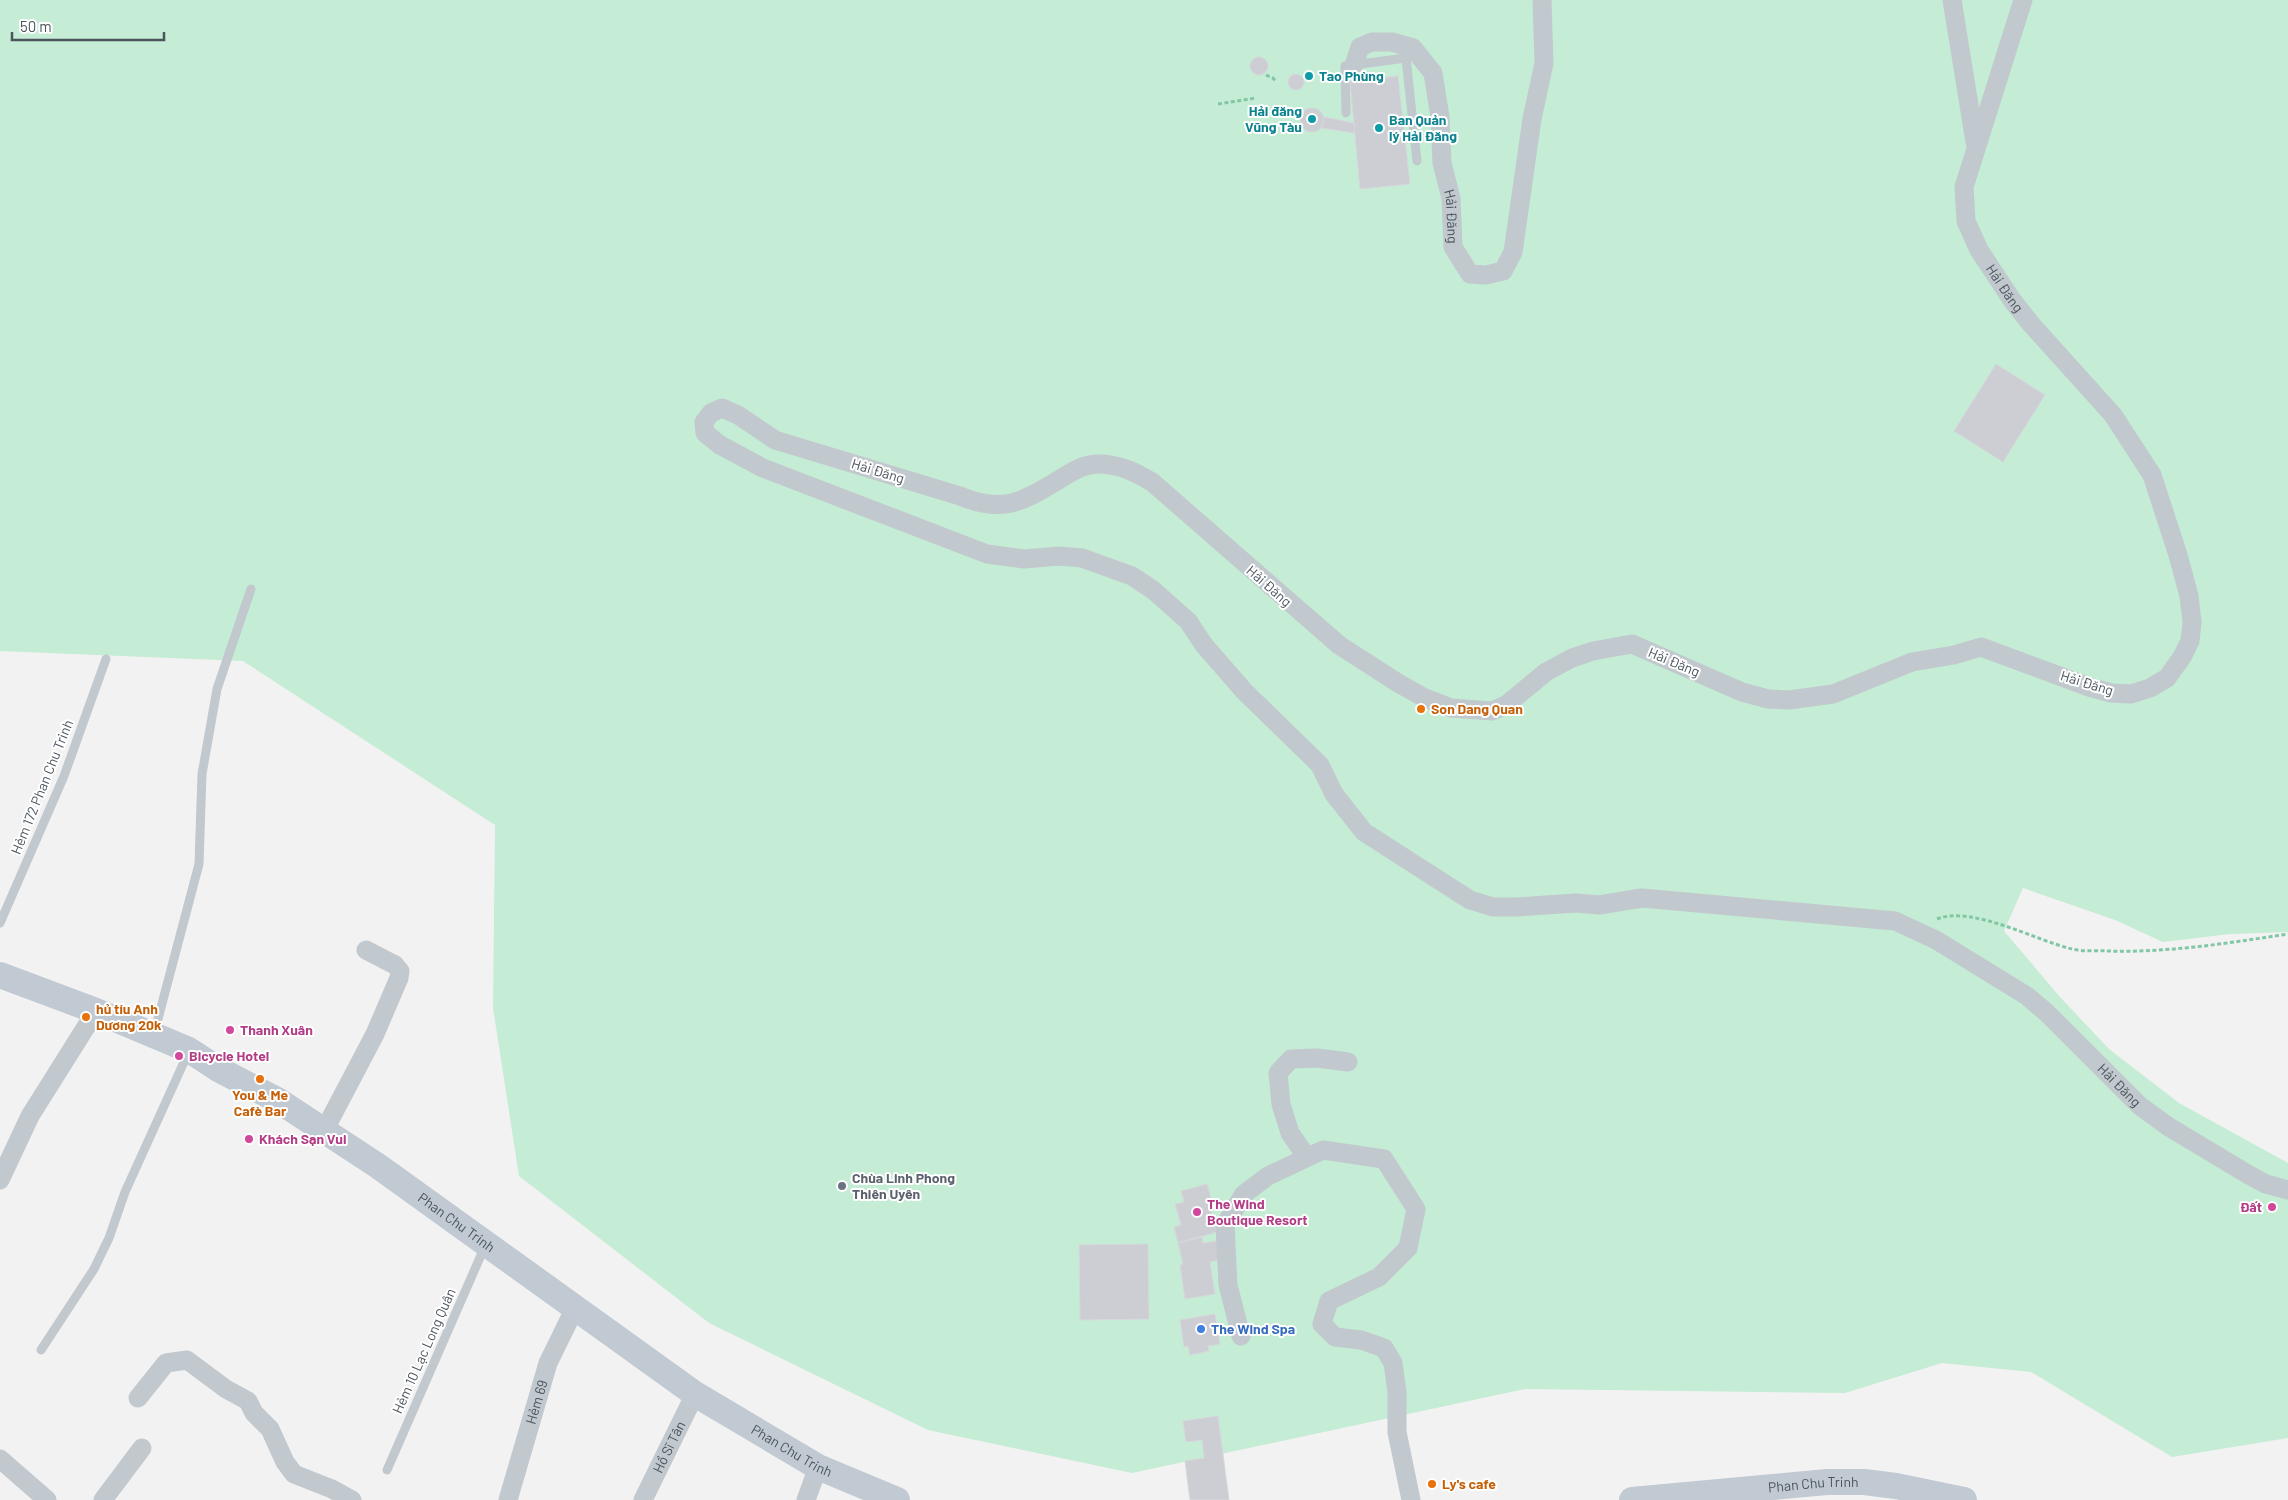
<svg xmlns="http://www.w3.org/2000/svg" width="2288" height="1500" viewBox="0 0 2288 1500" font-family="Barlow,sans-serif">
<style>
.green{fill:#c5ecd4}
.building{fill:#ccced3;stroke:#d6d8dc}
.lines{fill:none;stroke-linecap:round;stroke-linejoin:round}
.path{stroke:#81c7a5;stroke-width:3;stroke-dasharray:4 2.5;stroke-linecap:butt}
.lane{stroke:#c1c8ce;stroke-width:9}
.street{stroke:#c1c8ce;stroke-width:19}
.secondary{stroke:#c1cad3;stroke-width:26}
.culture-dot{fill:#0f9aa8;stroke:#fff;stroke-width:2}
.food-dot{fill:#e8710a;stroke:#fff;stroke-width:2}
.hotel-dot{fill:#d1479c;stroke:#fff;stroke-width:2}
.worship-dot{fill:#6b7280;stroke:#fff;stroke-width:2}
.shop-dot{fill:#3f7fe0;stroke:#fff;stroke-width:2}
.labels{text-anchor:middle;stroke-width:4;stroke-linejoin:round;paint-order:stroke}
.culture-label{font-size:14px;font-weight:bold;fill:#0d838f;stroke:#fff;text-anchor:start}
.street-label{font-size:14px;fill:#4b545d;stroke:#fff}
.food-label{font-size:14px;font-weight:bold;fill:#c56008;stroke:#fff;text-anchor:start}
.hotel-label{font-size:14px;font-weight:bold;fill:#b23c85;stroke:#fff;text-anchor:start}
.worship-label{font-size:14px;font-weight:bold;fill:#5b616d;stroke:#fff;text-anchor:start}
.shop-label{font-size:14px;font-weight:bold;fill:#366cbe;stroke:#fff;text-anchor:start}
</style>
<rect width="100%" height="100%" fill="#f3f2f2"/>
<!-- green -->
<path class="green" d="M0 0H2288V932L2230 934 2163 942 2115 920 2023 888 2004 931 2060 997 2109 1049 2179 1103 2288 1163V1438L2172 1457 2031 1372 1942 1363 1845 1393 1525 1389 1132 1473 928 1430 709 1323 519 1176 493 1008 495 825 243 661 0 651Z"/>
<!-- building -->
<path class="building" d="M1250 66a9 9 0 1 1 18 0a9 9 0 1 1-18 0Z
M1288 82a8 8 0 1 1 16 0a8 8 0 1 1-16 0Z
M1398 76 1410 184 1360 189 1350 81Z
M1300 120a12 12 0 1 1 24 0a12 12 0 1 1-24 0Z
M1324 117 1354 123 1355 133 1321 128Z
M1996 364 2045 395 2003 462 1954 431Z
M1207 1184 1214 1208 1210 1209 1217 1232 1178 1243 1174 1227 1181 1225 1175 1204 1184 1202 1181 1191Z
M1202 1237 1203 1243 1223 1240 1226 1259 1210 1262 1215 1294 1185 1299 1180 1265 1183 1264 1178 1243Z
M1148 1244 1149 1319 1080 1320 1079 1245Z
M1215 1314 1220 1344 1208 1346 1209 1351 1190 1355 1188 1346 1184 1347 1180 1320Z
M1218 1416 1229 1500H1190L1185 1461 1204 1458 1202 1440 1186 1442 1183 1421Z"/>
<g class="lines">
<!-- path -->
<path class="path" d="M1266 75 1273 78 1276 82
M1218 104 1256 98
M1937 919C1972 905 2037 941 2072 949 2083 952 2096 950 2107 951 2168 953 2228 943 2288 934"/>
<!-- lane -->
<path class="lane" d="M1346 113 1345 66 1406 58 1417 161
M0 923 64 776 106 659
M154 1034 199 864 202 774 217 689 251 589
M41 1350 94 1269 109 1238 125 1192 189 1051
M387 1470 485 1246"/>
<!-- street -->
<g class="street">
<path d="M1952 0 1975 142"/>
<path id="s1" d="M2023 0 1964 187 1966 221 1979 250 2012 300 2031 324 2113 415 2152 475 2178 555 2189 596 2192 622 2190 641 2182 657 2167 678 2150 688 2131 694 2111 693 2089 687 1981 647 1954 655 1912 662 1833 694 1789 700 1768 699 1742 692 1632 644 1593 651 1572 658 1546 672 1506 705 1492 711 1451 708 1423 697 1398 683 1339 645 1152 482C1135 472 1119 464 1098 464 1083 464 1072 472 1060 479 1022 502 1003 514 960 496L775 440 738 415 722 408 711 413 704 422 705 433 720 445 763 468 987 554 1024 559 1059 556 1082 558 1132 576 1153 590 1188 621 1204 645 1244 691 1320 765 1334 794 1364 832 1470 900 1493 907H1517L1576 903 1599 905 1642 898 1895 921 1936 940 2027 996 2047 1013 2140 1106 2169 1127 2249 1175 2266 1184 2288 1190"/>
<path id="s2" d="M1354 65 1360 47 1372 42H1392L1413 48 1433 73 1440 117 1442 163 1451 198 1453 247 1470 274 1486 275 1503 271 1513 252 1532 119 1544 63 1542 0"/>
<path d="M324 1131 375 1034 399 978 400 971 395 965 366 950"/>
<path d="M1306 1156 1290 1133 1281 1104 1278 1073 1291 1059 1317 1058 1348 1062"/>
<path d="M0 1180 30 1116 96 1011"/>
<path d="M1241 1336 1228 1285 1225 1225 1244 1194 1268 1176 1323 1150 1384 1159 1416 1209 1408 1248 1379 1277 1329 1301 1322 1324 1335 1337 1361 1340 1384 1348 1393 1363 1397 1392V1432L1411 1500"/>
<path d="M138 1398 166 1363 187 1360 226 1389 248 1401 254 1413 270 1429 285 1462 294 1474 332 1489 352 1500"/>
<path d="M0 1459 47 1500"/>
<path d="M103 1500 142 1448"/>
<path id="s3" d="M508 1500 548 1363 575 1308"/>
<path id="s4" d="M643 1500 695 1394"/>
<path d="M806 1500 818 1467"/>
</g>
<!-- secondary -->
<g class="secondary">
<path id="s5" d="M0 975 96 1011 189 1050 218 1069 279 1101 378 1166 695 1394 818 1467 897 1500"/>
<path id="s6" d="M1632 1500 1827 1482H1864L1896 1486 1964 1500"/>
</g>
</g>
<!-- markers -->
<g class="culture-dot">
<circle cx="1309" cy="76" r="5"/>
<circle cx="1312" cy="119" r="5"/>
<circle cx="1379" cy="128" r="5"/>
</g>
<g class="food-dot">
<circle cx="1421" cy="709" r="5"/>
<circle cx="86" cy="1017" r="5"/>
<circle cx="260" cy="1079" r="5"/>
<circle cx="1432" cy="1484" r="5"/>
</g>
<g class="hotel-dot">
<circle cx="230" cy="1030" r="5"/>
<circle cx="179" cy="1056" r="5"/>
<circle cx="249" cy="1139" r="5"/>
<circle cx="2272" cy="1207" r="5"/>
<circle cx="1197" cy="1212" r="5"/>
</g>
<circle class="worship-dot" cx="842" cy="1186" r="5"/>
<circle class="shop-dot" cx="1201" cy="1329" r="5"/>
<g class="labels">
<!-- culture labels -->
<g class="culture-label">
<text x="1319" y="81">Tao Phùng</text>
<text x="1302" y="116" text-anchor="end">Hải đăng<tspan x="1302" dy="16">Vũng Tàu</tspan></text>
<text x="1389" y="125">Ban Quản<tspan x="1389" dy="16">lý Hải Đăng</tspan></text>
</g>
<!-- street labels -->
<g class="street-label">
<text dy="5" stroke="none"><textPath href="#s2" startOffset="251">Hải Đăng</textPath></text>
<text dy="5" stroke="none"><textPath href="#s1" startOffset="308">Hải Đăng</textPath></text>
<text transform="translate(878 471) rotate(17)" y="5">Hải Đăng</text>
<text transform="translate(1269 586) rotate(41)" y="5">Hải Đăng</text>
<text transform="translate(1674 662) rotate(23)" y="5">Hải Đăng</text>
<text transform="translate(2087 683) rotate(17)" y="5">Hải Đăng</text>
<text transform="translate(42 787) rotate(-68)" y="5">Hẻm 172 Phan Chu Trinh</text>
<text dy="5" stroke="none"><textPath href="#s1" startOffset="4040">Hải Đăng</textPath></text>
<text dy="5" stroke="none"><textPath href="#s5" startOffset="522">Phan Chu Trinh</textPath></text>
<text transform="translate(424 1351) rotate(-66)" y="5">Hẻm 10 Lạc Long Quân</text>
<text dy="5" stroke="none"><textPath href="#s3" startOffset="102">Hẻm 69</textPath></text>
<text dy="5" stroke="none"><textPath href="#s4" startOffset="59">Hồ Sĩ Tân</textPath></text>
<text dy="5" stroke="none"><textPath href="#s5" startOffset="928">Phan Chu Trinh</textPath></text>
<text dy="5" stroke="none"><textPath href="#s6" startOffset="182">Phan Chu Trinh</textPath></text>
</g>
<!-- food labels -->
<g class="food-label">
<text x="1431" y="714">Son Dang Quan</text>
<text x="96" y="1014">hủ tíu Anh<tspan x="96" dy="16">Dương 20k</tspan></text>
<text x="260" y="1100" text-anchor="middle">You &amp; Me<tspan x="260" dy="16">Cafè Bar</tspan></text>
<text x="1442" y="1489">Ly's cafe</text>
</g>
<!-- hotel labels -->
<g class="hotel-label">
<text x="240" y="1035">Thanh Xuân</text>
<text x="189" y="1061">Bicycle Hotel</text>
<text x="259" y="1144">Khách Sạn Vui</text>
<text x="1207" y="1209">The Wind<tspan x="1207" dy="16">Boutique Resort</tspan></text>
<text x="2262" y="1212" text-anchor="end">Đất</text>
</g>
<!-- worship labels -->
<g class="worship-label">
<text x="852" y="1183">Chùa Linh Phong<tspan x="852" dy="16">Thiên Uyên</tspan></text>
</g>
<!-- shop labels -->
<g class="shop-label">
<text x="1211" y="1334">The Wind Spa</text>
</g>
</g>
<!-- scale -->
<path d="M12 32v8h152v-8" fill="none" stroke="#4b545d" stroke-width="2.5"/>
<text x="20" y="32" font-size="15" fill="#4b545d" stroke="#ffffff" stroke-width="4" paint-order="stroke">50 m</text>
</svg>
